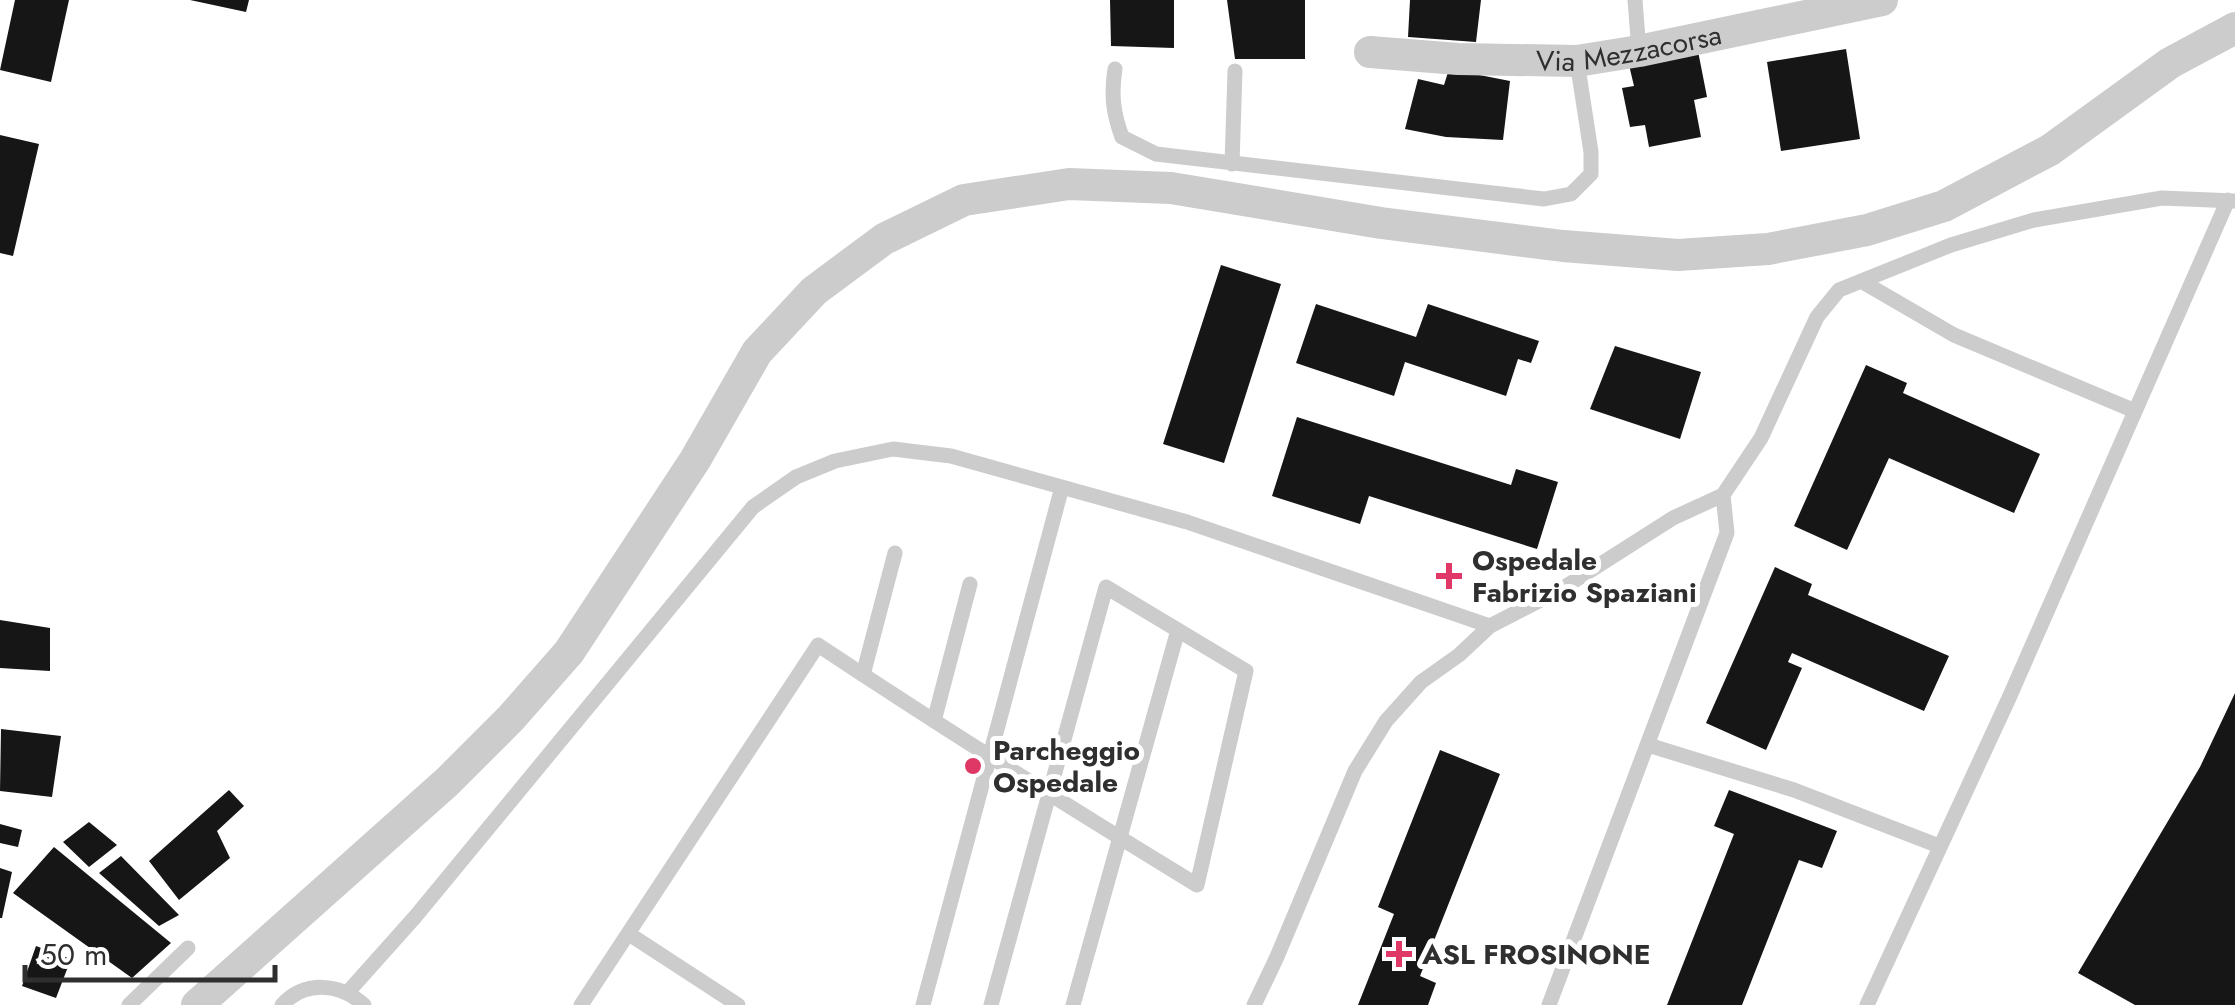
<svg xmlns="http://www.w3.org/2000/svg" width="2235" height="1005" viewBox="0 0 2235 1005" font-family="Jost,sans-serif">
<style>
.building{fill:#161616}
.lines{fill:none;stroke-linecap:round;stroke-linejoin:round}
.service{stroke:#ccc;stroke-width:15}
.minor{stroke:#ccc;stroke-width:32}
.poi-dot{fill:#df3867;stroke:#fff;stroke-width:4}
.labels{text-anchor:middle;stroke-width:10;stroke-linejoin:round;paint-order:stroke}
.street-label{font-size:28px;fill:#2f2f2f;stroke:#fff}
.poi-label{font-size:28px;font-weight:bold;fill:#2f2f2f;stroke:#fff;text-anchor:start}
</style>
<rect width="100%" height="100%" fill="#fff"/>
<!-- building -->
<path class="building" d="M15 0H69L51 82 0 70Z
M190 0H249L246 12Z
M1110 0H1174V48L1111 46Z
M1227 0H1305V59H1235Z
M1410 0H1481L1476 42 1408 37Z
M1846 49 1860 139 1781 151 1767 62Z
M1698 51 1707 97 1694 100 1701 137 1649 147 1645 125 1630 127 1622 88 1634 86 1629 65Z
M1449 69 1510 81 1503 140 1446 137 1405 129 1418 79 1444 85Z
M0 135 39 144 13 256 0 253Z
M1221 265 1281 284 1224 463 1163 444Z
M1316 304 1416 337 1428 304 1539 341 1531 363 1518 359 1506 396 1405 362 1394 396 1296 363Z
M1615 346 1701 372 1680 439 1590 409Z
M1866 365 1907 383 1903 393 2040 454 2014 513 1889 458 1847 550 1794 526Z
M1297 417 1511 485 1516 469 1558 482 1537 549 1369 496 1360 524 1272 496Z
M1775 567 1812 584 1808 595 1949 656 1924 711 1792 653 1788 662 1802 668 1766 750 1706 723Z
M0 620 50 628V671L0 668Z
M2235 693V1005H2135L2078 973 2200 767Z
M1 729 61 736 52 797 0 791Z
M1440 750 1500 774 1420 976 1436 983 1428 1005H1358L1394 914 1378 907Z
M229 790 244 806 217 831 230 858 179 900 149 861Z
M1729 790 1837 831 1822 868 1799 860 1742 1005H1667L1734 834 1714 826Z
M89 822 117 845 89 867 63 842Z
M0 824 22 830 18 847 0 843Z
M54 847 171 943 132 978 13 893Z
M121 856 179 915 159 926 99 873Z
M0 868 12 872 2 918H0Z
M36 946 71 959 56 998 22 986Z"/>
<g class="lines">
<!-- service -->
<path class="service" d="M1635 0 1639 51
M1115 69C1111 94 1113 113 1122 137L1156 154 1544 199 1571 194 1591 174V152L1577 61
M1232 164 1235 71
M1861 281 1954 335 2135 411
M863 675 895 553
M934 721 970 584
M1648 745 1794 790 1939 846
M629 934 738 1005
M348 992 415 917 753 507 796 477 835 461 893 449 951 456 1187 522 1490 626
M129 1005 188 948
M282 1005C305 980 340 983 364 1005
M581 1005 818 645C943 728 1069 807 1197 885L1246 671 1106 587 991 1005
M923 1005 1062 487
M1073 1005 1178 630
M1254 1005 1276 959 1355 771 1386 721 1421 682 1459 655 1490 626 1560 590 1673 518 1723 495 1761 438 1817 317 1839 290 1951 245 2034 220 2162 198 2235 201
M1549 1005 1727 533 1723 495
M1867 1005 2009 698 2228 200"/>
<!-- minor -->
<g class="minor">
<path id="s1" d="M1370 52 1458 59 1577 61 1639 51 1882 0"/>
<path d="M197 1005 447 782 511 718 569 652 695 460 757 352 814 291 884 239 964 200 1069 184 1171 188 1381 223 1563 246 1678 255 1768 249 1867 230 1944 206 2050 150 2170 63 2235 28"/>
</g>
</g>
<!-- markers -->
<g class="poi-dot">
<path d="M1444 561h10v10h10v10h-10v10h-10v-10h-10v-10h10z"/>
<circle cx="973" cy="766" r="10"/>
<path d="M1394 939h10v10h10v10h-10v10h-10v-10h-10v-10h10z"/>
</g>
<g class="labels">
<!-- street labels -->
<g class="street-label">
<text dy="10" stroke="none"><textPath href="#s1" startOffset="260">Via Mezzacorsa</textPath></text>
</g>
<!-- poi labels -->
<g class="poi-label">
<text x="1472" y="570">Ospedale<tspan x="1472" dy="32">Fabrizio Spaziani</tspan></text>
<text x="993" y="760">Parcheggio<tspan x="993" dy="32">Ospedale</tspan></text>
<text x="1422" y="964">ASL FROSINONE</text>
</g>
</g>
<!-- scale -->
<path d="M25 965v15h250v-15" fill="none" stroke="#2f2f2f" stroke-width="5"/>
<text x="40" y="965" font-size="30" fill="#2f2f2f" stroke="#ffffff" stroke-width="8" paint-order="stroke">50 m</text>
</svg>
